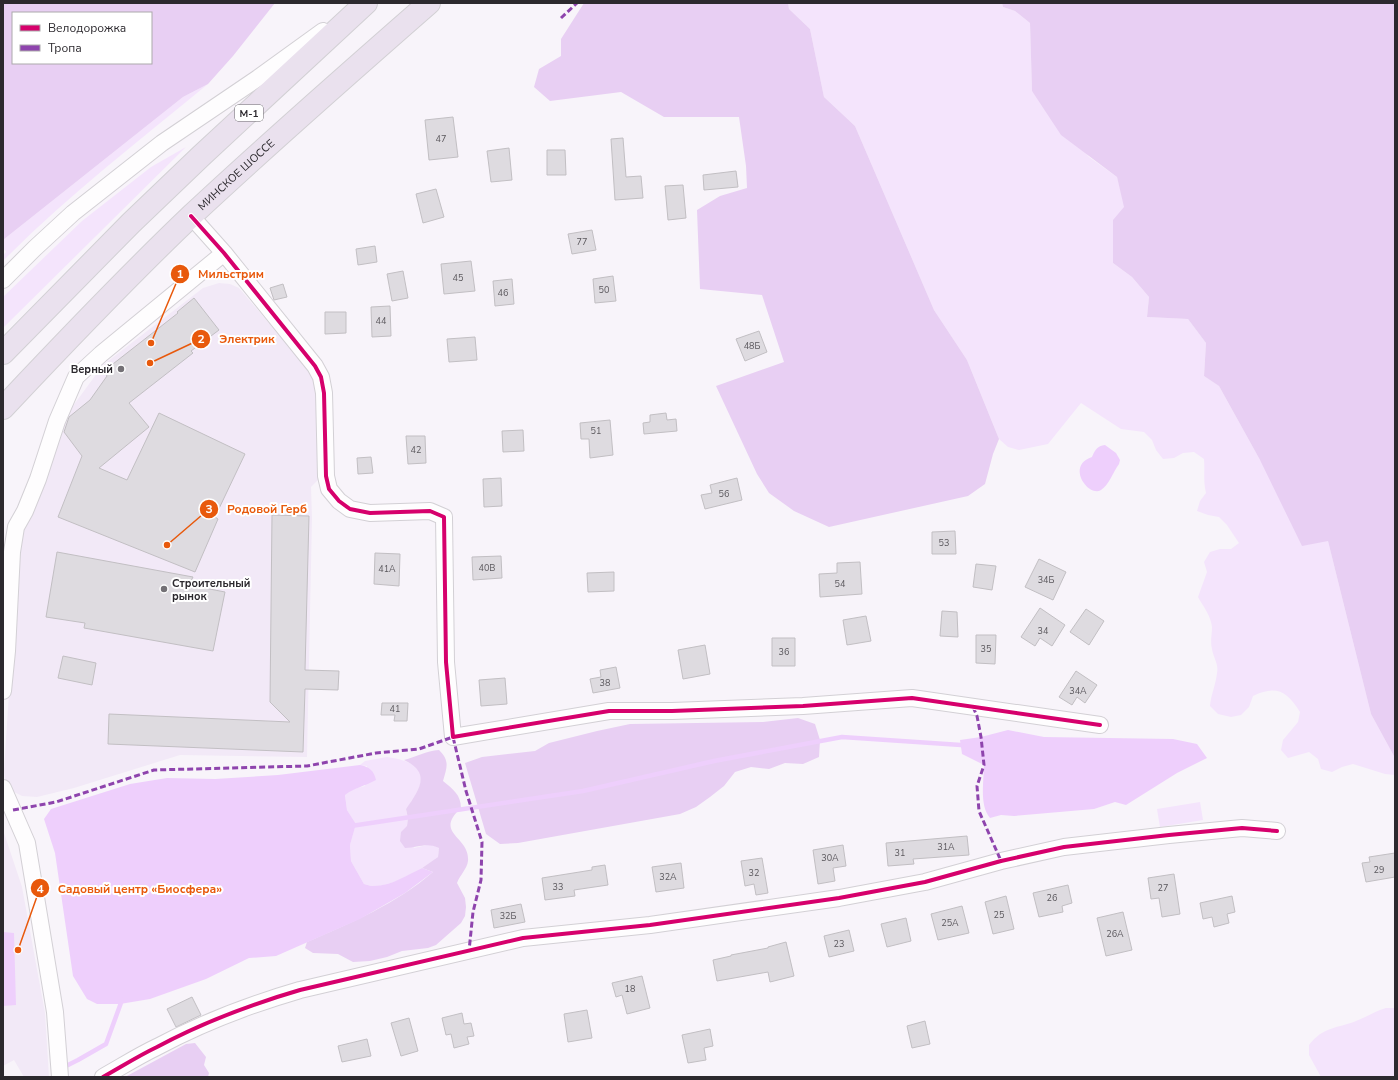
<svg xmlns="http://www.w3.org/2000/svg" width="1398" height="1080" viewBox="0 0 1398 1080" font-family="'Nunito Sans',sans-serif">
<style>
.built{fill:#f2e9f7}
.green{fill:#f4e4fc}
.forest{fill:#e8cff3;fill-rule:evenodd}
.water{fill:#eecffc}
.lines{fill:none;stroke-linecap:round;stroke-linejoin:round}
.stream{stroke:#eecffc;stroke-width:4.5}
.building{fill:#dedbe0;stroke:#c2bfc3}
.minor-casing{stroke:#d3d0d5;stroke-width:18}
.trunk-casing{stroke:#d2d0d4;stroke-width:24}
.minor{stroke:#fefdfe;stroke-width:16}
.trunk{stroke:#eae1ee;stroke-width:22}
.quiet{stroke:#8e44ad;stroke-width:3;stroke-dasharray:6 3;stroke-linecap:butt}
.cycleway-casing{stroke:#fff;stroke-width:6}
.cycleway{stroke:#d6006c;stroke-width:4}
.poi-dot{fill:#737075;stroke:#fff;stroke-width:1.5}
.labels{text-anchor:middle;stroke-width:4;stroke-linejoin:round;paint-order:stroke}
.number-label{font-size:9px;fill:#5a575c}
.shield{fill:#fff;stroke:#6b696d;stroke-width:1}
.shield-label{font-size:10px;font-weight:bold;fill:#2c292e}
.street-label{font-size:11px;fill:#2c292e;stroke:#fff}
.poi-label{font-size:11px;font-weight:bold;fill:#2c292e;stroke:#fff;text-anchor:end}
.leader{fill:none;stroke:#e8590c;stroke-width:1.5}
.callout-dot{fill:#e8590c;stroke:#fff;stroke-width:1.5}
.mark-label{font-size:12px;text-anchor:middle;font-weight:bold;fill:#fff}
.callout-label{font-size:12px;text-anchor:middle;font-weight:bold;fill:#e8590c;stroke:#fff;stroke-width:4;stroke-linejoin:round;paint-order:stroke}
</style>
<rect width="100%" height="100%" fill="#f8f4fa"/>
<!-- built -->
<path class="built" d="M219 283 230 284 239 288 315 377 318 387 319 479 311 487 312 518 307 757 180 755 74 788 37 797 22 796 12 791 5 783 4 770 12 648 23 529 51 464 59 425 103 365 203 288Z
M3 830 22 887 45 1013 49 1077H24L14 1060 3 1066Z"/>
<!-- green -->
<path class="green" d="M788 3H1002L1003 7 1015 11 1030 23 1032 91 1089 157 1117 177 1125 207 1113 263 1132 277 1149 297 1147 317 1188 319 1206 343 1204 376 1219 386 1260 460 1328 541 1371 714 1395 758V775L1385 774 1353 764 1342 767 1332 772 1321 769 1318 759 1309 752 1288 758 1281 750 1283 740 1298 722 1300 712C1287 691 1276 685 1253 696L1249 707 1241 715 1231 717 1218 714 1210 706C1211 694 1216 684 1217 673 1219 664 1213 657 1212 649 1210 641 1212 635 1212 627 1211 616 1203 606 1198 597L1207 572 1204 562 1210 552 1220 549H1231L1239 543 1227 525 1219 517 1208 515 1197 511 1200 501 1206 493C1203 481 1205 471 1204 459L1194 452 1183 453 1174 458 1163 459 1156 450 1152 440 1144 432 1121 429 1081 403 1048 444 1019 450 1008 447 999 439 967 360 934 310 855 126 824 97 810 29 789 9Z
M208 84C139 141 66 197 3 261V255L6 252 3 248V240L183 97Z
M186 147 3 328V297L82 221 151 167Z
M387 757C402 759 429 765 419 788 416 795 411 802 406 809L408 818 407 826 414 848 431 844 439 848 438 857C420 870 387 892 364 884L351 861 350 845 356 824 347 810 345 794 354 789 365 786 367 766 360 765 365 761Z
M1200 802 1203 820 1160 827 1157 809Z
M1386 1008H1395V1077H1321L1309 1055V1045C1324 1026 1336 1029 1356 1021 1367 1017 1375 1011 1386 1008Z"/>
<!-- forest -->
<path class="forest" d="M3 3H275L233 56 208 84 183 97 3 240ZM13 13H151V63H13Z
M584 3H788L789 9 810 29 824 97 855 126 934 310 967 360 999 439 993 454 985 484 968 496 829 527 794 511 769 493 757 474 716 386 784 362 762 295 700 289 697 210 720 196 747 188 746 166 739 117H664L621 92 550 101 534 87 539 69 561 56V39Z
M1002 3H1395V758L1371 714 1328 541 1302 546 1260 460 1219 386 1204 376 1206 343 1188 319 1147 317 1149 297 1132 277 1113 263V220L1124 207 1117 177 1061 135 1032 91 1030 23 1015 11 1003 7Z
M798 718 815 724 820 740 819 757 803 764 785 763 769 769 751 767 735 772 724 786 710 797 696 807 680 814 518 843 500 844 486 834 465 763 482 757 535 751 549 743 597 731 630 724 763 722Z
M439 750C450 761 447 767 443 781 453 789 461 795 461 808 433 834 470 836 468 861 467 869 460 875 457 883L465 898 466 907 465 916 461 923 436 945 428 948 402 951 387 957 370 961 353 962 338 954 313 953 305 948 307 942C351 923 396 904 433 872L422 868 438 857 439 848C426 842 418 848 405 848L400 841 401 832 407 826 408 818 406 809C419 790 432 773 404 760 416 757 426 751 439 750Z
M195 1043 206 1057 204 1065 209 1073 208 1077H125L186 1044Z"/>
<!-- water -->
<path class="water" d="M1105 445 1116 453 1120 460 1119 464C1113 472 1109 485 1101 490 1089 498 1065 466 1092 457 1095 450 1097 446 1105 445Z
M1008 730 1044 737 1173 739 1197 744 1207 758 1177 773 1126 805 1115 802 1094 809 1014 816 1001 815 990 818C979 805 984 781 984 765L962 754 960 740 981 737Z
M360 765C370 767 374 771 376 780 365 786 354 788 345 795L347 810 356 824 350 845 351 861 364 884C384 891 405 876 422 868L433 872 405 893 360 919 276 956 249 958 206 979 150 999 120 1004H97L87 999 73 976 55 853 44 819 51 809 130 784 167 778 215 779 278 775Z
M3 932 14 933 16 1005 3 1006Z"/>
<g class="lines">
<!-- stream -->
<path class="stream" d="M351 826 583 791 714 761 842 737 961 745
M66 1066 78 1060 106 1044 122 1000"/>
</g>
<!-- building -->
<path class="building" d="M453 117 458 157 429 160 425 120Z
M623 138 626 177 641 176 643 198 615 200 611 139Z
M509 148 512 180 491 182 487 151Z
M547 150H565L566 175H547Z
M736 171 738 187 704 190 703 175Z
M683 185 686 218 668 220 665 186Z
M436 189 444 217 423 223 416 194Z
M592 230 596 250 572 254 568 234Z
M375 246 377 262 358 265 356 249Z
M471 261 475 291 444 294 441 264Z
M403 271 408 298 392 301 387 274Z
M613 276 616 301 595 303 593 279Z
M512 279 514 304 495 306 493 281Z
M283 284 287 297 274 300 270 288Z
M194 298 219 330 191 351 193 353 129 403 149 427 99 468 127 480 159 413 245 454 215 517 218 519 195 572 58 517 82 456 64 432 69 417 90 400 107 376 104 371 178 313 177 312Z
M390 306 391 336 372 337 371 307Z
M325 312H346V333L325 334Z
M759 331 767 352 745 361 736 339Z
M475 337 477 360 449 362 447 339Z
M666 413 667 420 676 419 677 431 644 434 643 423 650 422V415Z
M610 420 613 455 590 458 589 439H581L580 423Z
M523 430 524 451 503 452 502 431Z
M406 436H425L426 463 408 464Z
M371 457 373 473 358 474 357 458Z
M501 478 502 506 484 507 483 479Z
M737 478 742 500 705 509 701 495 712 493 710 485Z
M272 515 309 516 305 670 339 671 338 690 305 689 303 752 108 744 109 714 290 722 270 702Z
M955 531 956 554H932V532Z
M57 552 193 577 189 585 225 592 213 651 84 628 85 623 46 617Z
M375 553 400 554 399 586 374 584Z
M501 556 502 578 473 580 472 557Z
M1039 559 1066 572 1053 600 1025 587Z
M860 562 862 594 820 597 819 574 837 573V563Z
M976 564 996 566 992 590 973 587Z
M614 572V591L588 592 587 573Z
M1040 608 1065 625 1052 646 1040 638 1035 646 1021 637Z
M1086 609 1104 621 1089 645 1070 632Z
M942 611 957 612 958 637 940 636Z
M866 616 871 641 847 645 843 620Z
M976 635H996L995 664 976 663Z
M772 638H795V666H772Z
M705 645 710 674 683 679 678 650Z
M63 656 96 663 92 685 58 678Z
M616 667 620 688 593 693 590 679 601 677 600 670Z
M1076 671 1097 685 1085 703 1077 697 1072 705 1059 697Z
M505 678 507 704 481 706 479 680Z
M382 703H408L407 721H394L395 715H381Z
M967 836 969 855 913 859 914 864 888 866 886 843Z
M843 845 846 866 833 868 835 881 818 884 813 850Z
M1395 853V877L1366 882 1362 863 1370 862 1369 857Z
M762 858 768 893 756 895 754 884 745 886 741 861Z
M681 863 684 888 656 892 652 867Z
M605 865 608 885 574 890 575 896 545 900 542 878 592 870V867Z
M1174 874 1180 914 1162 917 1159 898 1151 899 1148 878Z
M1068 885 1072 903 1062 906 1063 912 1039 917 1033 893Z
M1006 896 1014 929 993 934 985 902Z
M1232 896 1235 912 1227 914 1229 923 1214 927 1212 917 1203 919 1200 903Z
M521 904 525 922 494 928 491 910Z
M962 906 969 933 938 940 931 914Z
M1123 912 1132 950 1106 956 1097 918Z
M906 918 911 941 887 947 881 924Z
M849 930 854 951 829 957 824 936Z
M786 942 794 976 770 982 768 972 717 981 713 960 731 956V955L768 948V947Z
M642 976 650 1008 627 1014 622 995 616 997 612 983Z
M192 997 201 1015 176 1027 167 1009Z
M587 1010 592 1038 568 1042 564 1014Z
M462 1013 464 1024 471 1023 474 1036 467 1037 469 1044 454 1048 451 1034 446 1035 442 1018Z
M409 1018 418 1051 401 1056 391 1023Z
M925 1021 930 1044 912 1048 907 1026Z
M710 1029 713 1046 704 1048 706 1060 688 1063 682 1035Z
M367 1039 371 1056 342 1062 338 1046Z"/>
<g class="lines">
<!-- minor casing -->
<g class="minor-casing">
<path id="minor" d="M191 216 224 253 315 366 321 377 324 393 326 476 329 489 339 501 350 509 370 513 430 511 444 517 446 662 453 737 609 711H672L803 706 912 698 1100 725
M3 280 35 248 73 213 162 143 258 78 323 31
M3 691 7 651 12 552 16 527 25 511 38 479 57 421 76 377 101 354 224 253
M3 788 27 843 55 1012 60 1077
M103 1077C121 1067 138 1056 157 1047 200 1024 252 1004 300 990L523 938 650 925 839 898 925 882 1001 861 1064 847 1169 835 1242 828 1277 831"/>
</g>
<!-- trunk casing -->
<g class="trunk-casing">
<g id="trunk">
<path d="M3 353 131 223 201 156 366 3"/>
<path id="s1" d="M3 408C65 342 127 277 192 215 269 143 349 73 429 3"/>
</g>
</g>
<!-- minor -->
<use href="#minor" class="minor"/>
<!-- trunk -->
<use href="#trunk" class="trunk"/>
<!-- quiet -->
<path class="quiet" d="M561 18 577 3
M973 707 977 716 981 737 984 765 977 786 979 811 1001 861
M13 810 56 802 154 770 307 766 376 753 419 749 453 737 466 791 482 842 481 880 473 912 469 951"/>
<!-- cycleway casing -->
<g class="cycleway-casing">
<path id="cycleway" d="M191 216 224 253 315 366 321 377 324 393 326 476 329 489 339 501 350 509 370 513 430 511 444 517 446 662 453 737 609 711H672L803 706 912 698 1100 725
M103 1077C121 1067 138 1056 157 1047 200 1024 252 1004 300 990L523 938 650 925 839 898 925 882 1001 861 1064 847 1169 835 1242 828 1277 831"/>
</g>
<!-- cycleway -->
<use href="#cycleway" class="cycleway"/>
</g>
<!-- markers -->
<g class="poi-dot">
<circle cx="121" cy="369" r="4"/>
<circle cx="164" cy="589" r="4"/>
</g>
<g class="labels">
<!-- number labels -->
<g class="number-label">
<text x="441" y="142">47</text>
<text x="582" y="245">77</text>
<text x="458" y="281">45</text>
<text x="604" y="293">50</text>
<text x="503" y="296">46</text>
<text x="381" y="324">44</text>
<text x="752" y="349">48Б</text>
<text x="596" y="434">51</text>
<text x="416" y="453">42</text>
<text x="724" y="497">56</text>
<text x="944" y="546">53</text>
<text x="487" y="571">40В</text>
<text x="387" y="572">41А</text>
<text x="1046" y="583">34Б</text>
<text x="840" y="587">54</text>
<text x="1043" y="634">34</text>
<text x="986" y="652">35</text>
<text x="784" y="655">36</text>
<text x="605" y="686">38</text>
<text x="1078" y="694">34А</text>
<text x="395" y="712">41</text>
<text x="946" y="850">31А</text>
<text x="900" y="856">31</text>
<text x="830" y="861">30А</text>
<text x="1379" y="873">29</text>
<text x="754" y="876">32</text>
<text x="668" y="880">32А</text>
<text x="558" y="890">33</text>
<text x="1163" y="891">27</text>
<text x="1052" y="901">26</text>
<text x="999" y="918">25</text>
<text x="508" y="919">32Б</text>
<text x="950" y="926">25А</text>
<text x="1115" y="937">26А</text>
<text x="839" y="947">23</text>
<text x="630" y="992">18</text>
</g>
<!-- shield labels -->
<rect class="shield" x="235" y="105" width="28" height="16" rx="3"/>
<g class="shield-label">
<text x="249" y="117">М-1</text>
</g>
<!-- street labels -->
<g class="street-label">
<text dy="4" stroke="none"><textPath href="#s1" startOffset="330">МИНСКОЕ ШОССЕ</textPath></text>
</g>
<!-- poi labels -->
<g class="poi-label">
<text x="113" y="373">Верный</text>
<text x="172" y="587" text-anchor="start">Строительный<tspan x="172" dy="13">рынок</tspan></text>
</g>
</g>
<!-- callouts -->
<path class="leader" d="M151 343L180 274M150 363L201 339M167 545L209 509M18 950L40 888"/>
<g class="callout-dot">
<circle cx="151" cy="343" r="4"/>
<circle cx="150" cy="363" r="4"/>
<circle cx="167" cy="545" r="4"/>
<circle cx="18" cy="950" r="4"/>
<circle cx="180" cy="274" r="10"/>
<circle cx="201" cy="339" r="10"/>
<circle cx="209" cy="509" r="10"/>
<circle cx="40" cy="888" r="10"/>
</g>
<g class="mark-label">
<text x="180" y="278">1</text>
<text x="201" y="343">2</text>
<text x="209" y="513">3</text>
<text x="40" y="893">4</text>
</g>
<g class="callout-label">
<text x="231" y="278">Мильстрим</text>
<text x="247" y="343">Электрик</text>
<text x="267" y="513">Родовой Герб</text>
<text x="140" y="893">Садовый центр «Биосфера»</text>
</g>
<!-- border -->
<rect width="1398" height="1080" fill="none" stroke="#2c292e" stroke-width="8"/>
<!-- legend -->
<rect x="12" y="12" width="140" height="52" fill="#ffffff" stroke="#aba9ab"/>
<rect x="20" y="25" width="20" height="6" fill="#d6006c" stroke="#aba9ab"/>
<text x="48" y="32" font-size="12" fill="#2c292e">Велодорожка</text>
<rect x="20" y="45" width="20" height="6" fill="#8e44ad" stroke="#aba9ab"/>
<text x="48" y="52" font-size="12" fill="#2c292e">Тропа</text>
</svg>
